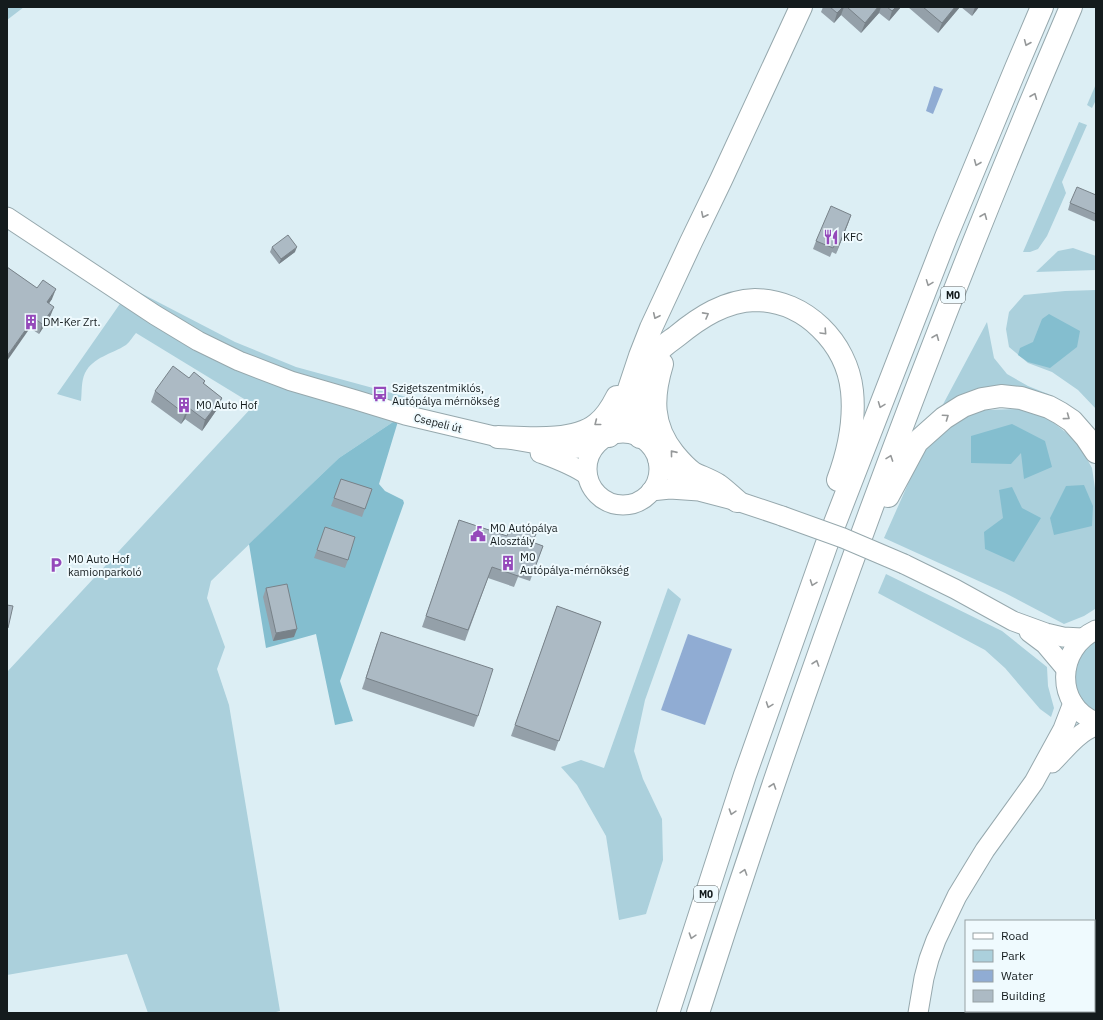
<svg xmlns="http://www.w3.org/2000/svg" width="1103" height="1020" viewBox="0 0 1103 1020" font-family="'IBM Plex Sans',sans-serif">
<rect width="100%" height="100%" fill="#dceef4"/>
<g fill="#abd0dc">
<path d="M7,7H24L7,20Z"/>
<path d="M1096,84V100L1092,108L1087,105Z"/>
<path d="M1079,122L1087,125L1062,182L1066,193L1047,236L1038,249L1030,252H1023Z"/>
<path d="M1073,248L1096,256V270L1036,272L1058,251Z"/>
<path d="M131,288L235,342L296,367L406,397L399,418L339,458L211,581L207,598L225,647L217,669L229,705L280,1011L272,1013H148L127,954L7,975V672L254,405L136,333C133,336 130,342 126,345C112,354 93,357 85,373C81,381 82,393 81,401L57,394Z"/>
<path d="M1096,290V409L1078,390L1052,372L1028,363L1009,347L1006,329L1009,312L1024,295L1065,291Z"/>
<path d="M987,322L994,358L1007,374L1028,386L1048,394L1065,409L1046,399L940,410Z"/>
<path d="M1019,409L1046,417L1077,441L1092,468L1096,495L1095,609L1084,616L1064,624L1005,593L884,538L928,439L958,416L984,410Z"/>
<path d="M886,574L1002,631L1047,667L1048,686L1054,708L1051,717L1040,709L1005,668L985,650L878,593Z"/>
<path d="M668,588L681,599L645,700L634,751L643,779L662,819L663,860L646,914L619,920L606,836L577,785L561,767L581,760L604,768Z"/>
<path d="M1096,636V713L1085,705L1077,693L1073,679L1074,664Z"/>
</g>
<g fill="#84becf">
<path d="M1049,314L1080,331L1077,347L1050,368L1028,362L1018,355L1020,348L1033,342L1042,319Z"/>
<path d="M399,418L379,484L385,491L403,500L404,503L340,681L353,721L335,725L316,634L266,648L249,544L339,458Z"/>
<path d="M1012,424L1045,441L1052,467L1024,479L1021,453L1011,464L971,463V436Z"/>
<path d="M1084,485L1093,506L1092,526L1054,535L1050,518L1066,486Z"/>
<path d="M1012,487L1022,508L1041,518L1014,562L985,549L984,532L1003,518L999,490Z"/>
</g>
<g fill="#90acd3">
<path d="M934,86L943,89L933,114L926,111Z"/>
<path d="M688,634L732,649L705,725L661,710Z"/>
</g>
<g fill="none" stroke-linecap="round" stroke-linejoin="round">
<defs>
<g id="secondary">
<path d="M7,217L155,315L198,341L239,361L291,381L356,400L405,415L498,437L566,449L594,447"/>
<circle cx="623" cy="469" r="36"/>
<path d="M540,453C556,459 573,465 587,475"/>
<path d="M658,461C671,473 686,479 702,486"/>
<path d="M651,491L670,489L699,491L737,501L782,516"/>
<path d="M904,564L955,589L1013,621L1046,633L1063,637L1082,638"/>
<path d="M1096,630C1057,648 1054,705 1096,722"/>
<path d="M1029,632L1045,644L1066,669"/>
<path d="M1052,763C1065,750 1078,732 1096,726"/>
<path d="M918,1013L924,978L929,959L936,940L957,896L985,850L1034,782L1063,729L1073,703"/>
</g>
<g id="highway">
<path d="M662,364C652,397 651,425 674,454C679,460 686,468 693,473C701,477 710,480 718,485C725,490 731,496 737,501"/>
<path d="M609,436L620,416L640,356L651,328L691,242L721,180L801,7"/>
<path d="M498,437C526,438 574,443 597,424C606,417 612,407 617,397"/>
<path d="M640,437C638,425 634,414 637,401C640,387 651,360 661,349C665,344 672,340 677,336C700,317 725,301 755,300C805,300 847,343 852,391C855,420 848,453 838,480"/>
<path d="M888,496L917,442L944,418L963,406L982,399L1001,396L1021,398L1049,407L1060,413L1072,421L1086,437L1096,452"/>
<path d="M668,1013L745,775L826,546L946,237L1016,68L1042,7"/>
<path d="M698,1013C807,672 930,336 1071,7"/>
</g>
</defs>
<use href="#secondary" stroke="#96a8ad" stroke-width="21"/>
<use href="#highway" stroke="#96a8ad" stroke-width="24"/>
<use href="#secondary" stroke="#fff" stroke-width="19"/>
<use href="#highway" stroke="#fff" stroke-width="22"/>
<defs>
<path id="secondary-bridge" d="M782,516L843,538L904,564"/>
</defs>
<use href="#secondary-bridge" stroke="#96a8ad" stroke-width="21" stroke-linecap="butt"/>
<use href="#secondary-bridge" stroke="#fff" stroke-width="19"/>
</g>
<g fill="#94a0a9">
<path d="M823,7H901L889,21L879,13L861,33L841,15L834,23L821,12Z"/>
<path d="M908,7H960L938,33Z"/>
<path d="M961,7H979L972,16Z"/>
<path d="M1096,195V222L1068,210L1070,203Z"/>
<path d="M851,215L836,254L832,252L830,257L813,249L816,241Z"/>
<path d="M272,247L295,252L279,264L270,252Z"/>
<path d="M7,267L52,299L49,303L50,317L39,334L30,328Z"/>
<path d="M205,381L204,384L222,398L218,408L202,431L185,419L181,424L151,402L155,391Z"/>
<path d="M341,479L372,489L362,517L331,506Z"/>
<path d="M459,520L507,536L536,534L533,543L543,546L530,581L518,577L514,587L488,578L465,641L422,627Z"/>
<path d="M322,536L348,560L345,568L314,558Z"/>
<path d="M266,588L294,637L273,641L263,597Z"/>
<path d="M557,606L601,622L555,751L511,736Z"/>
<path d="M377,643L478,716L474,727L362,689Z"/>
</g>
<g fill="#788289">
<path d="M843,7H844L841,15L834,23L837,13Z"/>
<path d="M878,7H881L879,13L861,33L865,23Z"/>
<path d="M896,7H901L889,21L892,11Z"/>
<path d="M955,7H960L938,33L942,23Z"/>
<path d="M975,7H979L972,16Z"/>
<path d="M851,215L848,224L836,254L839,245Z"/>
<path d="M297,247L295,252L279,264L281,259Z"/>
<path d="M56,289L52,299L43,312L47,302Z"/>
<path d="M54,307L50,317L39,334L42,324Z"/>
<path d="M34,318L30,328L7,361V356Z"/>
<path d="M222,398L218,408L202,431L205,420Z"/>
<path d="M189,408L185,419L181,424L185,414Z"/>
<path d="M297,629L294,637L273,641L276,633Z"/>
</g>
<g fill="#acbac4" stroke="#788289">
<path d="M830,7H843L837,13Z"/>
<path d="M847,7H878L865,23Z"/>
<path d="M887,7H896L892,11Z"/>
<path d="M923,7H955L942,23Z"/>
<path d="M1077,187L1096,195V214L1070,203Z"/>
<path d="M831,206L851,215L839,245L835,244L833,248L816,241Z"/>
<path d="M288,235L297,247L281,259L272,247Z"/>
<path d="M7,267L37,288L43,280L56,289L47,302L54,307L42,324L34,318L7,356Z"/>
<path d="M173,366L189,378L194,372L205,381L203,383L222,398L205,420L189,408L185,414L155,391Z"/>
<path d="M341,479L372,489L365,509L334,498Z"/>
<path d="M459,520L507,536L511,526L536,534L532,542L543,546L534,570L522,566L518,576L492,567L468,630L426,616Z"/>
<path d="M325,527L355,537L348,560L317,550Z"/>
<path d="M287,584L297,629L276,633L266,588Z"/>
<path d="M7,605L13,606L8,628L7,627Z"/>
<path d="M557,606L601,622L559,741L515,725Z"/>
<path d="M381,632L493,669L478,716L366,678Z"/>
</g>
<defs><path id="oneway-chevron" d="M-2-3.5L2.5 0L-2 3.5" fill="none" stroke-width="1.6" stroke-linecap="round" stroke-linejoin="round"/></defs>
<g stroke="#959899">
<use href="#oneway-chevron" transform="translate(1027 43) rotate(113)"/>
<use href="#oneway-chevron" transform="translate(1034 96) rotate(-68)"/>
<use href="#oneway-chevron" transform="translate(977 163) rotate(112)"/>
<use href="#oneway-chevron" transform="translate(704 215) rotate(116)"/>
<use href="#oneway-chevron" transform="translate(984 216) rotate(-68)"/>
<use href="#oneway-chevron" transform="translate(929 283) rotate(111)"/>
<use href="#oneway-chevron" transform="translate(706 315) rotate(-29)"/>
<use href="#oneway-chevron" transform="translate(656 316) rotate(115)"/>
<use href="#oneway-chevron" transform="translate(824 332) rotate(47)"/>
<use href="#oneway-chevron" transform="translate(936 337) rotate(-68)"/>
<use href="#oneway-chevron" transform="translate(881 405) rotate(111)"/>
<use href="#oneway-chevron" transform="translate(946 417) rotate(-35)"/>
<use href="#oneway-chevron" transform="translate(1067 417) rotate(36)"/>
<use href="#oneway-chevron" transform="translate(597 423) rotate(142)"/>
<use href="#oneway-chevron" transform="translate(673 453) rotate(-129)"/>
<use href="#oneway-chevron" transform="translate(890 458) rotate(-70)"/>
<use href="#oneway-chevron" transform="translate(813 583) rotate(110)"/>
<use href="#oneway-chevron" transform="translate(816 663) rotate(-71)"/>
<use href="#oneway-chevron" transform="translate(769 705) rotate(110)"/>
<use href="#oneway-chevron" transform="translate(773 786) rotate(-71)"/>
<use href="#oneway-chevron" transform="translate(732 812) rotate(108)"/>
<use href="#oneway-chevron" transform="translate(744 872) rotate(-72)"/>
<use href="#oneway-chevron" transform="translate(692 936) rotate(108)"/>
</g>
<defs>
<symbol id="restaurant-bare" viewBox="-9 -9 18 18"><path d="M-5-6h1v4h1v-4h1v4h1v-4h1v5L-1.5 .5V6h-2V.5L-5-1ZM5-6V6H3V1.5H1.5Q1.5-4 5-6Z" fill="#9549ba" stroke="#effafe" stroke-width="2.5" paint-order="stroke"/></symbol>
<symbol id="building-bare" viewBox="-9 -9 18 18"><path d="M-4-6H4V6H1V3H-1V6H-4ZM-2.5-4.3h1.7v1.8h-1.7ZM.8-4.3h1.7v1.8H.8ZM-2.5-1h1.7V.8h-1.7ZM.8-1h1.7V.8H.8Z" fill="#9549ba" stroke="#effafe" stroke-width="2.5" paint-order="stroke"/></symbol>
<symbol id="bus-bare" viewBox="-9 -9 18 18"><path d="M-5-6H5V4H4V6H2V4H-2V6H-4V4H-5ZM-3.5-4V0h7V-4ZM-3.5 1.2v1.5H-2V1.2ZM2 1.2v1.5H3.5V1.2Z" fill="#9549ba" stroke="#effafe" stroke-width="2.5" paint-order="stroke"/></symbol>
<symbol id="civic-bare" viewBox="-9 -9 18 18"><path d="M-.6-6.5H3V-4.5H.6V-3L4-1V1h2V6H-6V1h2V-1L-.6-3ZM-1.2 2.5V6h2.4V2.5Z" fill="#9549ba" stroke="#effafe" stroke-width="2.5" paint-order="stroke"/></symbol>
<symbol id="parking-bare" viewBox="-9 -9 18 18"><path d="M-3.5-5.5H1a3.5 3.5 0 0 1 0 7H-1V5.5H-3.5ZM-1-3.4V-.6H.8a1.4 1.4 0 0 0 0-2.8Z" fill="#9549ba" stroke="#effafe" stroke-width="2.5" paint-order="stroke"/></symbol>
</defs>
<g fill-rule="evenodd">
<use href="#restaurant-bare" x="820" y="226" width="22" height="22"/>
<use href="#building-bare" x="20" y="311" width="22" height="22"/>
<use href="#bus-bare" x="369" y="383" width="22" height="22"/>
<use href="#building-bare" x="173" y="394" width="22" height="22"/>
<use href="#civic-bare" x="467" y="523" width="22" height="22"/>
<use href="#building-bare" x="497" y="552" width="22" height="22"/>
<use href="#parking-bare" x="45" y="554" width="22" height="22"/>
</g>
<g text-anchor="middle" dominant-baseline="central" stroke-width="4" stroke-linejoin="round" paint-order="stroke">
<g fill="#effafe" stroke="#565e60" stroke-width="1">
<rect x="941" y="287" width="24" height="16" rx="3"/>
<rect x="694" y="886" width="24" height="16" rx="3"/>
</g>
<g font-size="10" font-weight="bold" fill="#141b1d">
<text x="953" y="295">M0</text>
<text x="706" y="894">M0</text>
</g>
<g font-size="11" fill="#141b1d" stroke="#effafe" text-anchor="start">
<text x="843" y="237">KFC</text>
<text x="43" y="322">DM-Ker Zrt.</text>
<text x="392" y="388">Szigetszentmiklós,<tspan x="392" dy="13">Autópálya mérnökség</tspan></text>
<text x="196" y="405">M0 Auto Hof</text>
<text x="490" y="528">M0 Autópálya<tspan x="490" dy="13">Alosztály</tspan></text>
<text x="520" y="557">M0<tspan x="520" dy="13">Autópálya-mérnökség</tspan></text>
<text x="68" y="559">M0 Auto Hof<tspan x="68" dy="13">kamionparkoló</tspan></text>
</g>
<g font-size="11" fill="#141b1d" stroke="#effafe">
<text transform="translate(438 423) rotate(14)">Csepeli út</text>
</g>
</g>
<rect width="1103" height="1020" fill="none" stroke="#141b1d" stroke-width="16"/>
<rect x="965" y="920" width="130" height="92" fill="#effafe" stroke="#97a1a4"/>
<rect x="973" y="933" width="20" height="6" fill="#ffffff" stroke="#97a1a4"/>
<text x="1001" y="940" font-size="12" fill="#141b1d">Road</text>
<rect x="973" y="950" width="20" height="12" fill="#abd0dc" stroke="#97a1a4"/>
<text x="1001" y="960" font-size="12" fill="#141b1d">Park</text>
<rect x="973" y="970" width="20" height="12" fill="#90acd3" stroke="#97a1a4"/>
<text x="1001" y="980" font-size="12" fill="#141b1d">Water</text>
<rect x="973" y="990" width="20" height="12" fill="#acbac4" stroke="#97a1a4"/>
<text x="1001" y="1000" font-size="12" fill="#141b1d">Building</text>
</svg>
